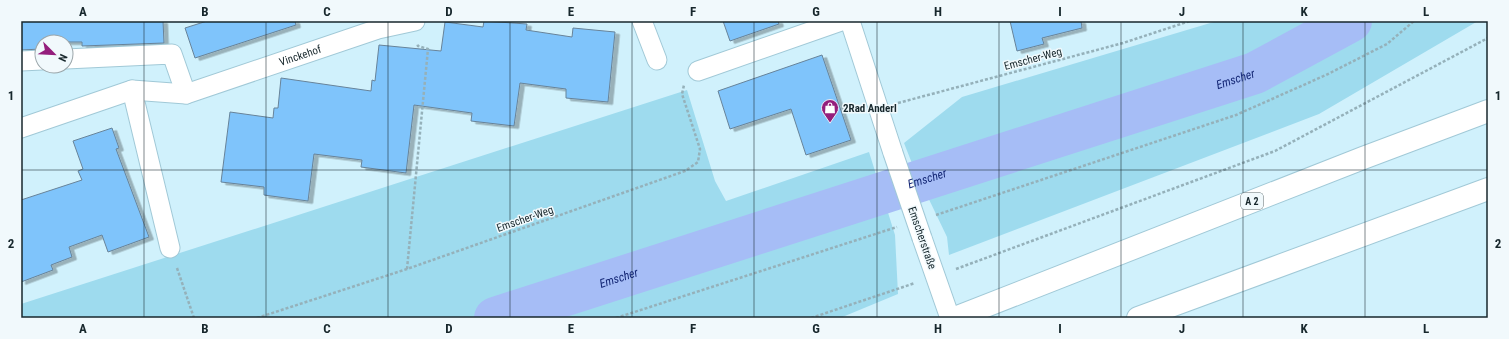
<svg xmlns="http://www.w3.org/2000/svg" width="1509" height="339" viewBox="0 0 1509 339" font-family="'Roboto Condensed',sans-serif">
<defs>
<filter id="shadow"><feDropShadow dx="4.5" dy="2.5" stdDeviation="0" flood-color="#0004"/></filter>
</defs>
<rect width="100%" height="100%" fill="#d0f1fc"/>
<g fill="#9edbee">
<path d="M1217,21H1478L1319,114L949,255L947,237L913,166L904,143L962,97Z"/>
<path d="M687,90L715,181L726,201L869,152L895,235L898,294L840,318H21V304Z"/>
</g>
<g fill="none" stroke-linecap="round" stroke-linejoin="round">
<path stroke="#a6bdf6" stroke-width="42" id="s1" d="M495,318L1255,73L1351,21"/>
</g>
<g fill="#7fc4fb" stroke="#678399" filter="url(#shadow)">
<path d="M21,21H163L164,43L82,46V42H42V49L21,50Z"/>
<path d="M207,21H295L296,25L195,58L185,28Z"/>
<path d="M484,21L527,24L526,30L572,37L573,28L615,32L608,102L566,98V89L520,83L514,126L471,121L472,113L414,105L406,173L361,167L362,160L314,154L308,201L264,195V187L221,182L230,112L273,118L274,108H278L281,78L371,91L372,80L375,81L379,45L441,51L445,22L483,27Z"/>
<path d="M723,21H778L779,24L730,41Z"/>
<path d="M1010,21H1081L1082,28L1042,38L1044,44L1017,51Z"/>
<path d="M822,55L851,140L806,155L791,109L730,129L718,91Z"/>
<path d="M112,128L119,148L116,149L149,237L108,252L102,235L69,247L72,257L51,265L53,270L21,282V200L82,180L78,171L83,169L73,141Z"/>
</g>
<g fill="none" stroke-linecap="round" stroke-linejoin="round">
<defs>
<g id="street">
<path d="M642,21L657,60"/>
<path d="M850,21L893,153"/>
<path d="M66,59L172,54L186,94"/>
<path d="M21,61L42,60"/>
<path d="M698,71L841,21"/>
<path d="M132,90L170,248"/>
<path id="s2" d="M21,128L132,90L186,94L378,29L415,21"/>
<path d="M922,238L950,318"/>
</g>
<g id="highway">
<path d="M955,318L1363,158L1488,111"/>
<path d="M1138,318L1488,189"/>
</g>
</defs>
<use href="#street" stroke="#a1c9d7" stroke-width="21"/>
<use href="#highway" stroke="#a1c9d7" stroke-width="24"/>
<g stroke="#95b1ba" stroke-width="2.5" stroke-dasharray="3 2" stroke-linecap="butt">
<path d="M898,103L1123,43L1190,21"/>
<path d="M936,215L1236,115L1326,75L1387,44L1414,21"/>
<path d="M177,268L194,318"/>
<path d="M407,269L428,49L418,46L417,43"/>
<path d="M956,269L1275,151L1488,38"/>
<path d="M257,318L407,269L685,171L698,162L700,149L682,94L684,85"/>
<path d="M616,318L897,227"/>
<path d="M811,318L915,283"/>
</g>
<use href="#street" stroke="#fff" stroke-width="19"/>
<use href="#highway" stroke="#fff" stroke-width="22"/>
<defs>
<path id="street-bridge" d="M893,153L922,238"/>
</defs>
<use href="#street-bridge" stroke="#a1c9d7" stroke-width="21" stroke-linecap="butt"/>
<use href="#street-bridge" stroke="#fff" stroke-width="19"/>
</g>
<path fill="none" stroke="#17272c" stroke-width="1" stroke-opacity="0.55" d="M144,21V318M266,21V318M388,21V318M510,21V318M632,21V318M754,21V318M877,21V318M999,21V318M1121,21V318M1243,21V318M1365,21V318M21,170H1488"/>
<defs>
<symbol id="shop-pin" viewBox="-11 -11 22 30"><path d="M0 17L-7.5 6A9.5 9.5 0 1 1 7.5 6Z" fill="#941e7c" stroke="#f1f9fc"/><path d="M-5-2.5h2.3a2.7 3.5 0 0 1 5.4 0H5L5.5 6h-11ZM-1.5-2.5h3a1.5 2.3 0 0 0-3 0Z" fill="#fff"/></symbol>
</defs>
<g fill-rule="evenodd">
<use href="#shop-pin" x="820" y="98" width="20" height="27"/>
</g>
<g text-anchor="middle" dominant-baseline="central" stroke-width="3" stroke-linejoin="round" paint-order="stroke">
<rect fill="#f1f9fc" stroke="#58666a" stroke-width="1" x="1241" y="193" width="22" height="16" rx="3"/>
<g font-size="10" font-weight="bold" fill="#17272c">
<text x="1252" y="201">A 2</text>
</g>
<g font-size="11" fill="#17272c" stroke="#f1f9fc">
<text stroke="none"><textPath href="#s2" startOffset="292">Vinckehof</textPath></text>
<text transform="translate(1033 59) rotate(-15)">Emscher-Weg</text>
<text transform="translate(525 219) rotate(-19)">Emscher-Weg</text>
<text transform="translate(922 238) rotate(71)">Emscherstraße</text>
</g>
<g font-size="11" font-weight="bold" fill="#17272c" stroke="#f1f9fc" text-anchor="start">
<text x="843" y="108">2Rad Anderl</text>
</g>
<g font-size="12" font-style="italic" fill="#152876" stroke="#f1f9fc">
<text stroke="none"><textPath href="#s1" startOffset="778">Emscher</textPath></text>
<text stroke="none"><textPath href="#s1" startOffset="454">Emscher</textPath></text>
<text stroke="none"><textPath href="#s1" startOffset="130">Emscher</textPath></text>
</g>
</g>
<rect width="1509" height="339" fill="none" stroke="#f1f9fc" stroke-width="44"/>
<g transform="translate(54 54) rotate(114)"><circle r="19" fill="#f1f9fc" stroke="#9aa5a9"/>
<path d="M0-3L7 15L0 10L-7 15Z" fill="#941e7c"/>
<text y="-6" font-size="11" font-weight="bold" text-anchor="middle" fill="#17272c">N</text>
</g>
<rect x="22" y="22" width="1465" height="295" fill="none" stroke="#17272c" stroke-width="1.5"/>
<g font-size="13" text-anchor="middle" font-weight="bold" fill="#17272c">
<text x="83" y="16">A</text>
<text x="205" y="16">B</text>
<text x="327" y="16">C</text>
<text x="449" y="16">D</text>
<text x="571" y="16">E</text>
<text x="693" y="16">F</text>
<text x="816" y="16">G</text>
<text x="938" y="16">H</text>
<text x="1060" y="16">I</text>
<text x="1182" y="16">J</text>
<text x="1304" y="16">K</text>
<text x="1426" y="16">L</text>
<text x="11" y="100">1</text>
<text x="1498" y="100">1</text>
<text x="11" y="248">2</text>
<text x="1498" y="248">2</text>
<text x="83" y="333">A</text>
<text x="205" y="333">B</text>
<text x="327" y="333">C</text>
<text x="449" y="333">D</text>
<text x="571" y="333">E</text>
<text x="693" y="333">F</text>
<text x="816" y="333">G</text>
<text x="938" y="333">H</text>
<text x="1060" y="333">I</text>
<text x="1182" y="333">J</text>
<text x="1304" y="333">K</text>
<text x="1426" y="333">L</text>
</g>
</svg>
